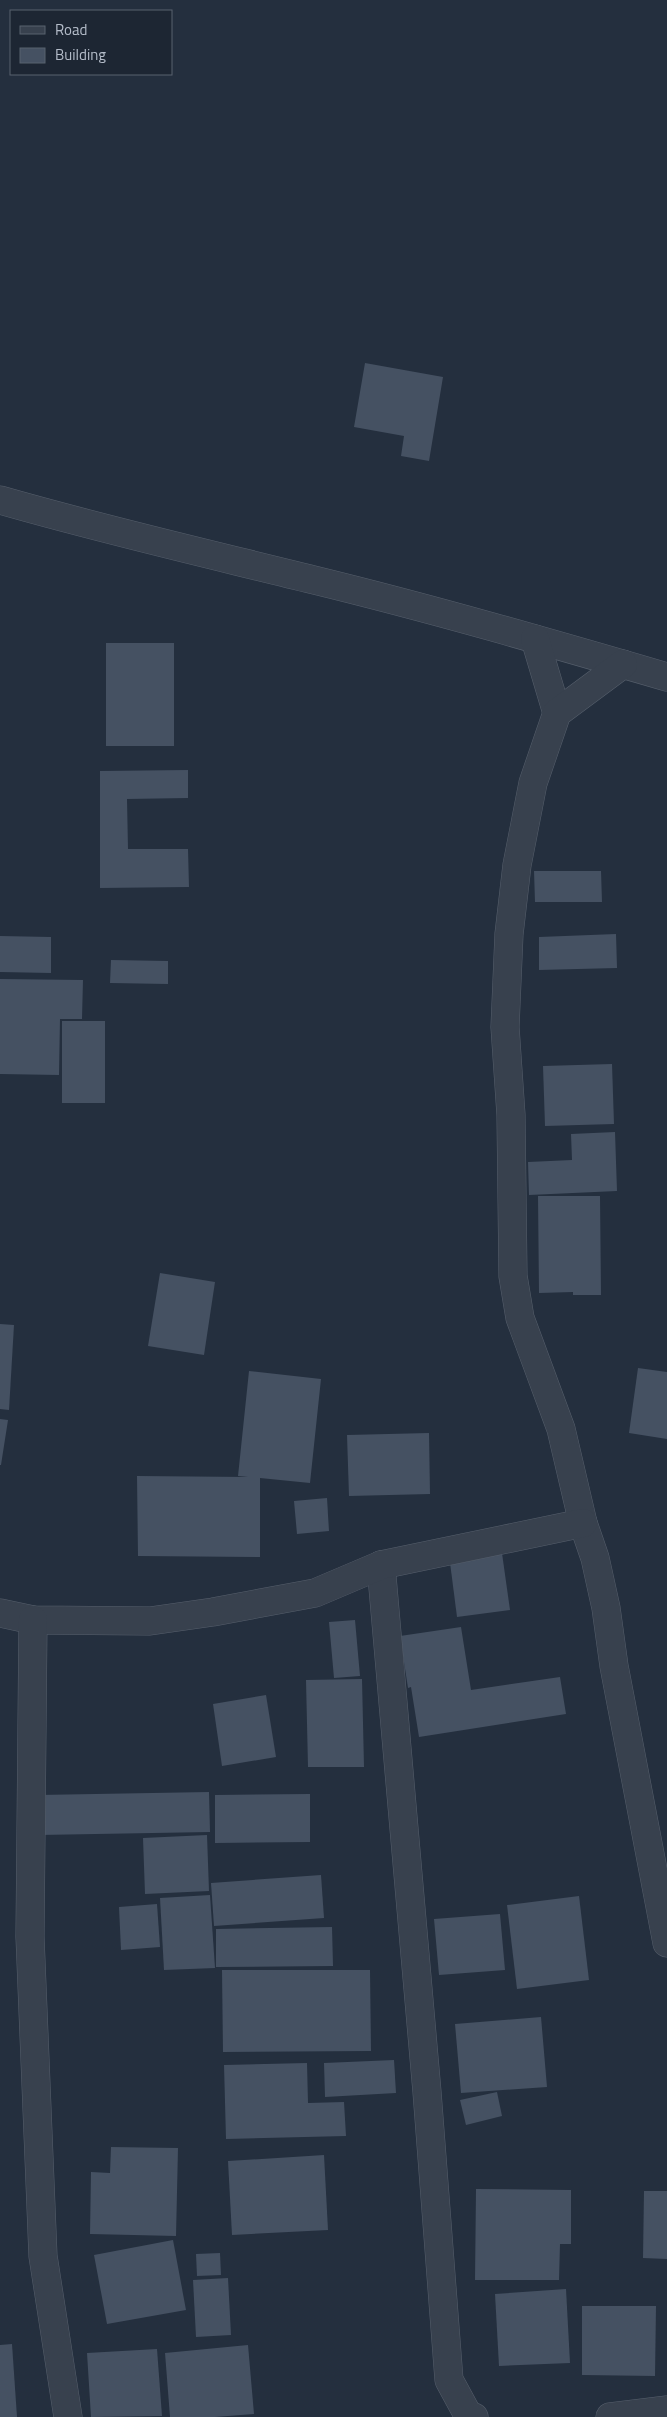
<svg xmlns="http://www.w3.org/2000/svg" width="667" height="2417" viewBox="0 0 667 2417" font-family="'Titillium Web',sans-serif">
<rect width="100%" height="100%" fill="#242f3e"/>
<g fill="#455162">
<path d="M365,363L443,377L429,461L401,456L404,436L354,427Z"/>
<rect x="106" y="643" width="68" height="103"/>
<path d="M188,770V798L127,799L128,849H188L189,887L100,888V771Z"/>
<path d="M534,871H601L602,902H535Z"/>
<path d="M616,934L617,968L539,970V937Z"/>
<path d="M0,936L51,937V973L0,972Z"/>
<path d="M111,960L168,961V984L110,983Z"/>
<path d="M0,979L83,980L82,1019H60L59,1075L0,1074Z"/>
<rect x="62" y="1021" width="43" height="82"/>
<path d="M612,1064L614,1124L545,1126L543,1066Z"/>
<path d="M615,1132L617,1191L529,1195L528,1162L572,1160L571,1134Z"/>
<path d="M538,1196H600L601,1295H573V1292L539,1293Z"/>
<path d="M160,1273L215,1282L204,1355L148,1346Z"/>
<path d="M0,1324L14,1325L9,1410L0,1409Z"/>
<path d="M638,1368L667,1372V1439L629,1433Z"/>
<path d="M249,1371L321,1379L310,1483L260,1478V1557L138,1556L137,1476L248,1477L238,1476Z"/>
<path d="M0,1419L8,1420L1,1465H0Z"/>
<path d="M429,1433L430,1494L349,1496L347,1435Z"/>
<path d="M327,1498L329,1531L297,1534L294,1501Z"/>
<path d="M500,1539L510,1610L457,1617L448,1547Z"/>
<path d="M355,1620L360,1676L334,1678L329,1622Z"/>
<path d="M461,1627L471,1690L560,1677L566,1714L419,1737L411,1687L408,1688L400,1636Z"/>
<path d="M362,1679L364,1767H308L306,1680Z"/>
<path d="M266,1695L276,1757L222,1766L213,1704Z"/>
<path d="M209,1792L210,1832L39,1835L38,1795Z"/>
<path d="M310,1794V1842L215,1843V1795Z"/>
<path d="M207,1835L209,1891L145,1894L143,1838Z"/>
<path d="M321,1875L324,1918L214,1926L211,1883Z"/>
<path d="M210,1895L215,1968L164,1970L160,1898Z"/>
<path d="M579,1896L589,1980L517,1989L507,1905Z"/>
<path d="M157,1904L160,1947L121,1950L119,1907Z"/>
<path d="M500,1914L505,1970L439,1975L434,1919Z"/>
<path d="M332,1927L333,1966L216,1967V1929Z"/>
<path d="M222,1970H370L371,2051L223,2052Z"/>
<path d="M541,2017L547,2087L461,2093L455,2024Z"/>
<path d="M394,2060L396,2093L325,2097L324,2063Z"/>
<path d="M307,2063L308,2103L344,2102L346,2136L226,2139L224,2065Z"/>
<path d="M497,2092L502,2116L466,2125L460,2100Z"/>
<path d="M111,2147L178,2148L176,2236L90,2234L91,2172L110,2173Z"/>
<path d="M324,2155L328,2230L232,2235L228,2161Z"/>
<path d="M476,2189L571,2190V2244H560L559,2280H475Z"/>
<path d="M644,2191H667V2259L643,2258Z"/>
<path d="M173,2240L186,2310L107,2324L94,2255Z"/>
<path d="M220,2253L221,2275L197,2276L196,2254Z"/>
<path d="M228,2278L231,2335L196,2337L193,2280Z"/>
<path d="M566,2289L570,2363L499,2366L495,2294Z"/>
<path d="M582,2306H656L655,2376L582,2375Z"/>
<path d="M12,2344L17,2417H0V2345Z"/>
<path d="M248,2345L254,2414L215,2417H170L165,2353Z"/>
<path d="M157,2349L162,2416L91,2417L87,2353Z"/>
</g>
<g fill="none" stroke-linecap="round" stroke-linejoin="round">
<defs>
<g id="street">
<path d="M0,500C104,530 209,554 314,580C433,609 550,643 667,677"/>
<path d="M535,639L557,713"/>
<path d="M623,664L557,713L533,783L517,865L509,934L505,1027L511,1115L513,1276L520,1318L561,1429L583,1523L595,1558L606,1608L614,1666L667,1943"/>
<path d="M381,1565L427,2092L449,2380L468,2415L474,2417"/>
<path d="M0,1613L33,1620L150,1621L213,1612L315,1593L381,1565L583,1523"/>
<path d="M33,1620L30,1937L43,2256L68,2417"/>
<path d="M610,2417L667,2410"/>
</g>
</defs>
<use href="#street" stroke="#565f6c" stroke-width="29"/>
<use href="#street" stroke="#38414e" stroke-width="28"/>
</g>
<rect x="10" y="10" width="162" height="65" fill="#1d2633" stroke="#59626f"/>
<rect x="20" y="26" width="25" height="8" fill="#38414e" stroke="#59626f"/>
<text x="55" y="35" font-size="15" fill="#b4bcc9">Road</text>
<rect x="20" y="48" width="25" height="15" fill="#455162" stroke="#59626f"/>
<text x="55" y="60" font-size="15" fill="#b4bcc9">Building</text>
</svg>
